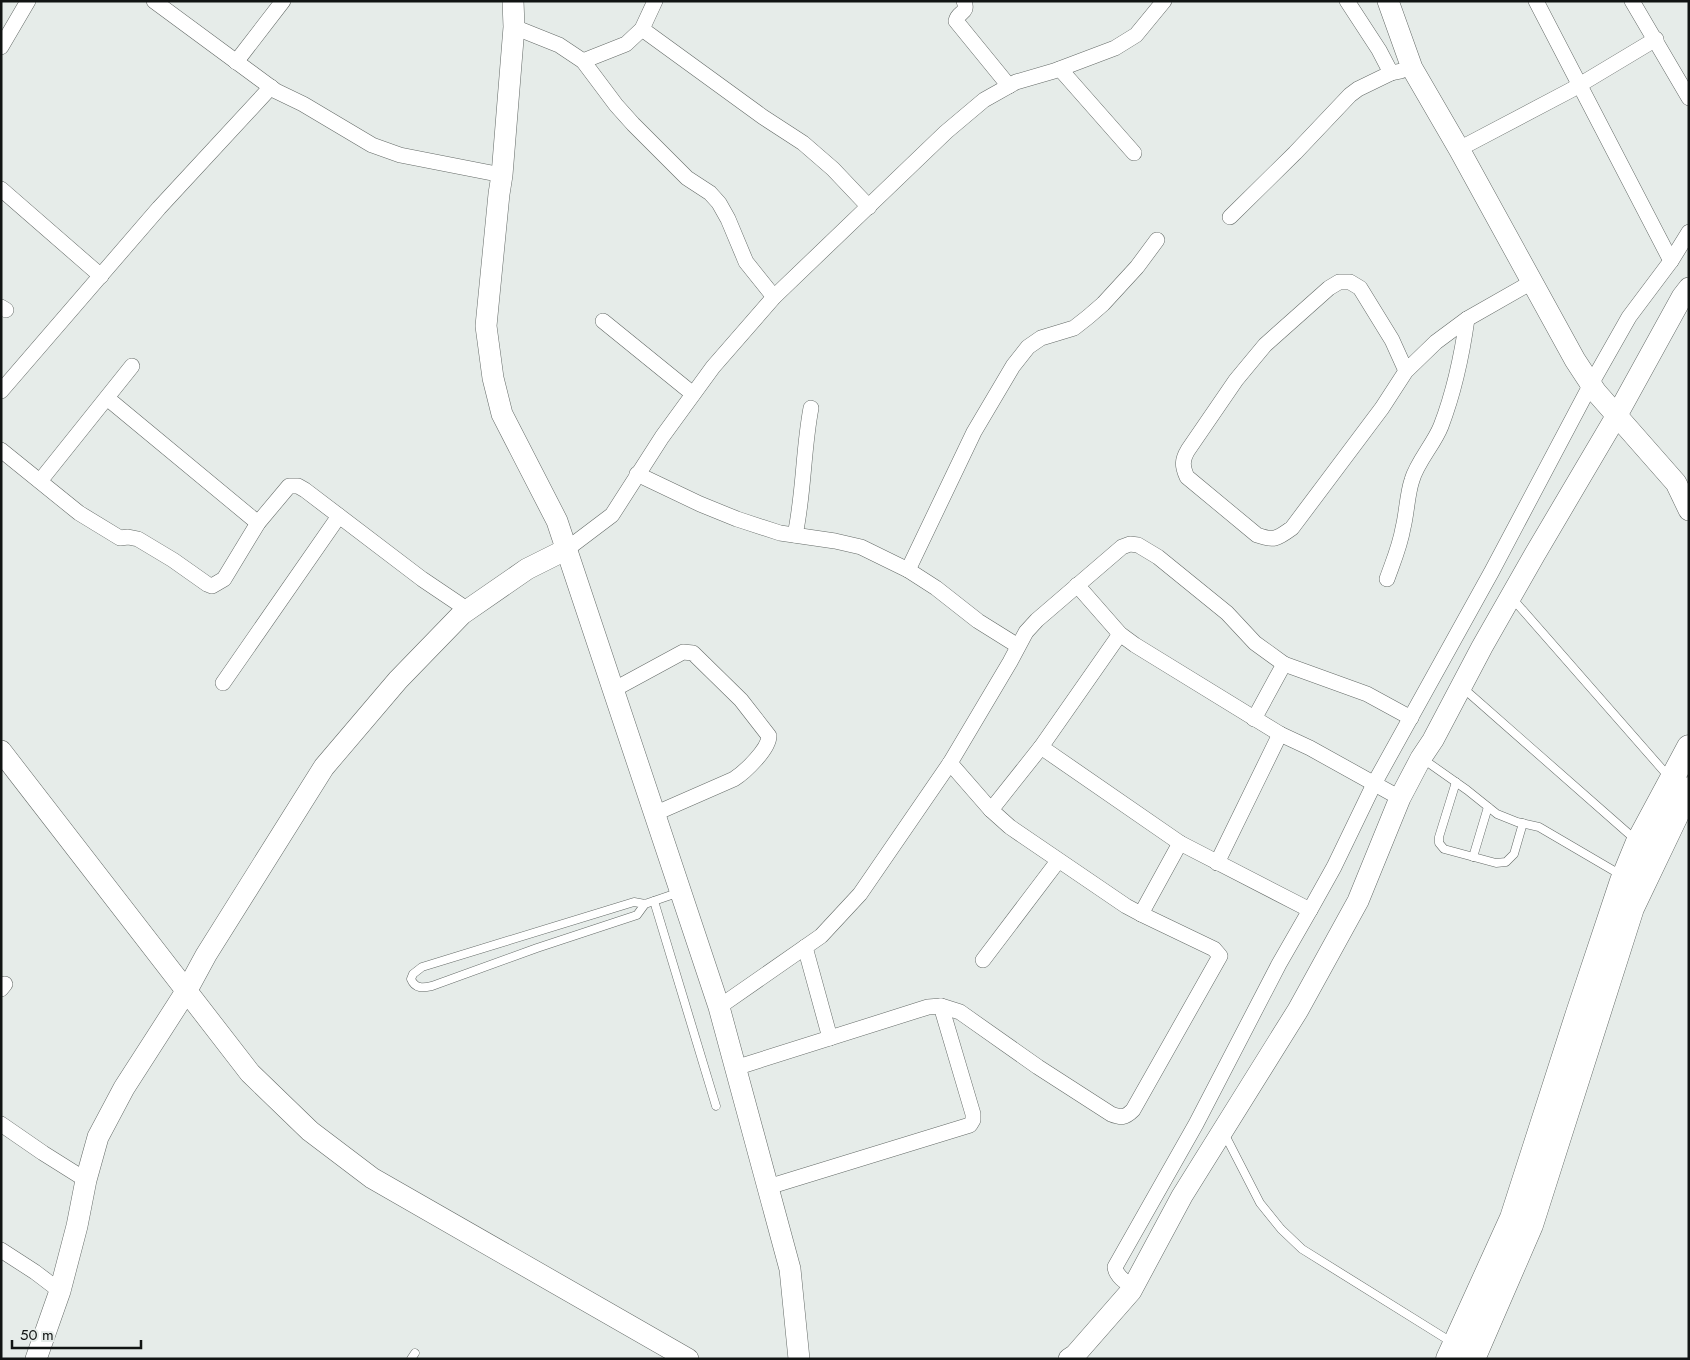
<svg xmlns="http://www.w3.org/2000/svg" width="1690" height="1360" viewBox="0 0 1690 1360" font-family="Jost,sans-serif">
<rect width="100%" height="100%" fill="#e6ece9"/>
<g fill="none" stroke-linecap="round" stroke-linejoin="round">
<defs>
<g id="lane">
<path d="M1512,598L1669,777"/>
<path d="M1463,688L1637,841"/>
<path d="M1423,759L1467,790L1497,814L1517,822L1539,827L1621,875"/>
<path d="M1456,782L1439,837V843L1444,849L1496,863L1506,862L1514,854L1523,823"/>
<path d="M1473,857L1488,807"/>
<path d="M654,901L716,1106"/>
<path d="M645,904L637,915L537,948L432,986C423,988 415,989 411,979L413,974L422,967L634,902L645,904L680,892"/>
<path d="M1224,1133L1260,1203L1281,1229L1302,1249L1453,1343"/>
<path d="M411,1359L415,1353"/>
</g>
<g id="street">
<path d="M154,1L276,91L303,104L372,145L400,155L502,175"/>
<path d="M964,1C969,14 958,11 956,21L1009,86"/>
<path d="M1347,1L1379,50L1391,73L1401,71"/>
<path d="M1536,1L1671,261"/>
<path d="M1632,1L1689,98"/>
<path d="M514,27L559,45L583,61L616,105L633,124L687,178L710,193L719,203L728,219L746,262L774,297"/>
<path d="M642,29L763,117L803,143L833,169L869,207"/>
<path d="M1,47L28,1"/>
<path d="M583,61L626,44L642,29L655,1"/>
<path d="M236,62L283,1"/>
<path d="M1060,69L1134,153"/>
<path d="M1459,149L1571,90L1656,39"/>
<path d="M1,189L101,276"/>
<path d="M1230,217L1295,153L1350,95L1358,89L1391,73"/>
<path d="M1,307L6,310"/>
<path d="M603,321L693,394"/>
<path d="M1406,371L1392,340L1360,288L1350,282H1339L1329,288L1265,345L1236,380L1188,450C1182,460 1182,466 1187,477L1257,535C1274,541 1277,539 1292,528L1382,408L1406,371L1436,342L1467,319L1532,282"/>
<path d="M1,391L159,208L271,87"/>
<path d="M107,398L258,523"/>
<path d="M1,450L79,513L120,538L128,537L138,539L173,560L207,584L212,586L224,579L258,523L289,486H298L305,490L422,579L468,610"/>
<path d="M637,474L700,504L737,519L780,533L835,541L861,547L908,570L936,588L978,621L1018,646"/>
<path d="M40,481L132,366"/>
<path d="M795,535C804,493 803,450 811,408"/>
<path d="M567,549L612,515L662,437L713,367L774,297L946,132L984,100L1016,82L1054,71L1115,48L1136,35L1164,1"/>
<path d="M908,570L974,432L1013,366L1028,347L1041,338L1074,328L1088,317L1103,304L1137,267L1157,240"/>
<path d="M1387,579C1393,562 1400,546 1403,528C1407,512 1407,495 1412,480C1417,462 1434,444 1441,426C1454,392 1462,355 1467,319"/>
<path d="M1077,585L1120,634L1135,645L1280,734L1310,748L1400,798"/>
<path d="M1120,634L1041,747L1180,843L1310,910L1334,867L1375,782L1492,571L1591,384L1629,317L1671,261L1689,232"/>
<path d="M1284,664L1367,694L1411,718"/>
<path d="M223,683L339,516"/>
<path d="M613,690L683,652L693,653L741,700L769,736C769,749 745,772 734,779L654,814"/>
<path d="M950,763L991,810L1010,827L1126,906L1141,914L1180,843"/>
<path d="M991,810L1041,747"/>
<path d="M1217,863L1280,734"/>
<path d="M805,947L830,1038"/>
<path d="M983,960L1058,861"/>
<path d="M1,989L5,984"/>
<path d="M719,1007L821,936L860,894L950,763L1010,662L1026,632L1037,620L1122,547L1130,544L1138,545L1158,557L1227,613L1255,643L1284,664L1254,719"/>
<path d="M735,1068L928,1007L941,1006L960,1012L1038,1067L1111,1114C1121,1118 1125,1118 1133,1110L1220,956L1214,949L1141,914"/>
<path d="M1,1124L43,1153L86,1180"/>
<path d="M768,1187L970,1125L973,1120V1114L941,1006"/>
<path d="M1,1250L35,1272L60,1291"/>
<path d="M1133,1287C1125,1282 1116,1276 1115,1267L1196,1124L1279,964L1310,910"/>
</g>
<g id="secondary">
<path d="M513,1L514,27L502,175L499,194L486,326L493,378L502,414L557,521L719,1007L790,1269L799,1359"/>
<path d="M1388,1L1412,68L1459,149L1575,360L1596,392L1676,483L1689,510"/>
<path d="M1,751L250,1073L310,1131L372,1178L688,1359"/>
<path d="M36,1359L60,1291L77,1226L86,1180L98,1137L124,1088L187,990L206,955L324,767L398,680L462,614L527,569L567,549"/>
<path d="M1069,1359L1075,1355L1131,1291L1182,1196L1298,1010L1358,901L1400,798L1421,758L1433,740L1482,647L1535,554L1617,415L1682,297L1689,288"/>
</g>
<g id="primary">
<path d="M1448,1359L1512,1218L1578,1013L1622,881L1638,842L1689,747"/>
<path d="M1473,1359L1531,1225L1632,908L1689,789"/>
</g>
</defs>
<use href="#lane" stroke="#646a67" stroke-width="9"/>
<use href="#street" stroke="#646a67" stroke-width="16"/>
<use href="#secondary" stroke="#646a67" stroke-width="22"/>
<use href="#primary" stroke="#646a67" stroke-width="25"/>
<use href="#lane" stroke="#fff" stroke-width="8"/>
<use href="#street" stroke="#fff" stroke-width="15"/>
<use href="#secondary" stroke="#fff" stroke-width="21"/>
<use href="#primary" stroke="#fff" stroke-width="24"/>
</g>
<rect width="1690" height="1360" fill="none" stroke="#111413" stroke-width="5"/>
<path d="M12 1340v8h129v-8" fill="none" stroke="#111413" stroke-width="2.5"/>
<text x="20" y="1340" font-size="15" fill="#111413" stroke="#e6ece9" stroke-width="4" paint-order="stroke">50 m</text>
</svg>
